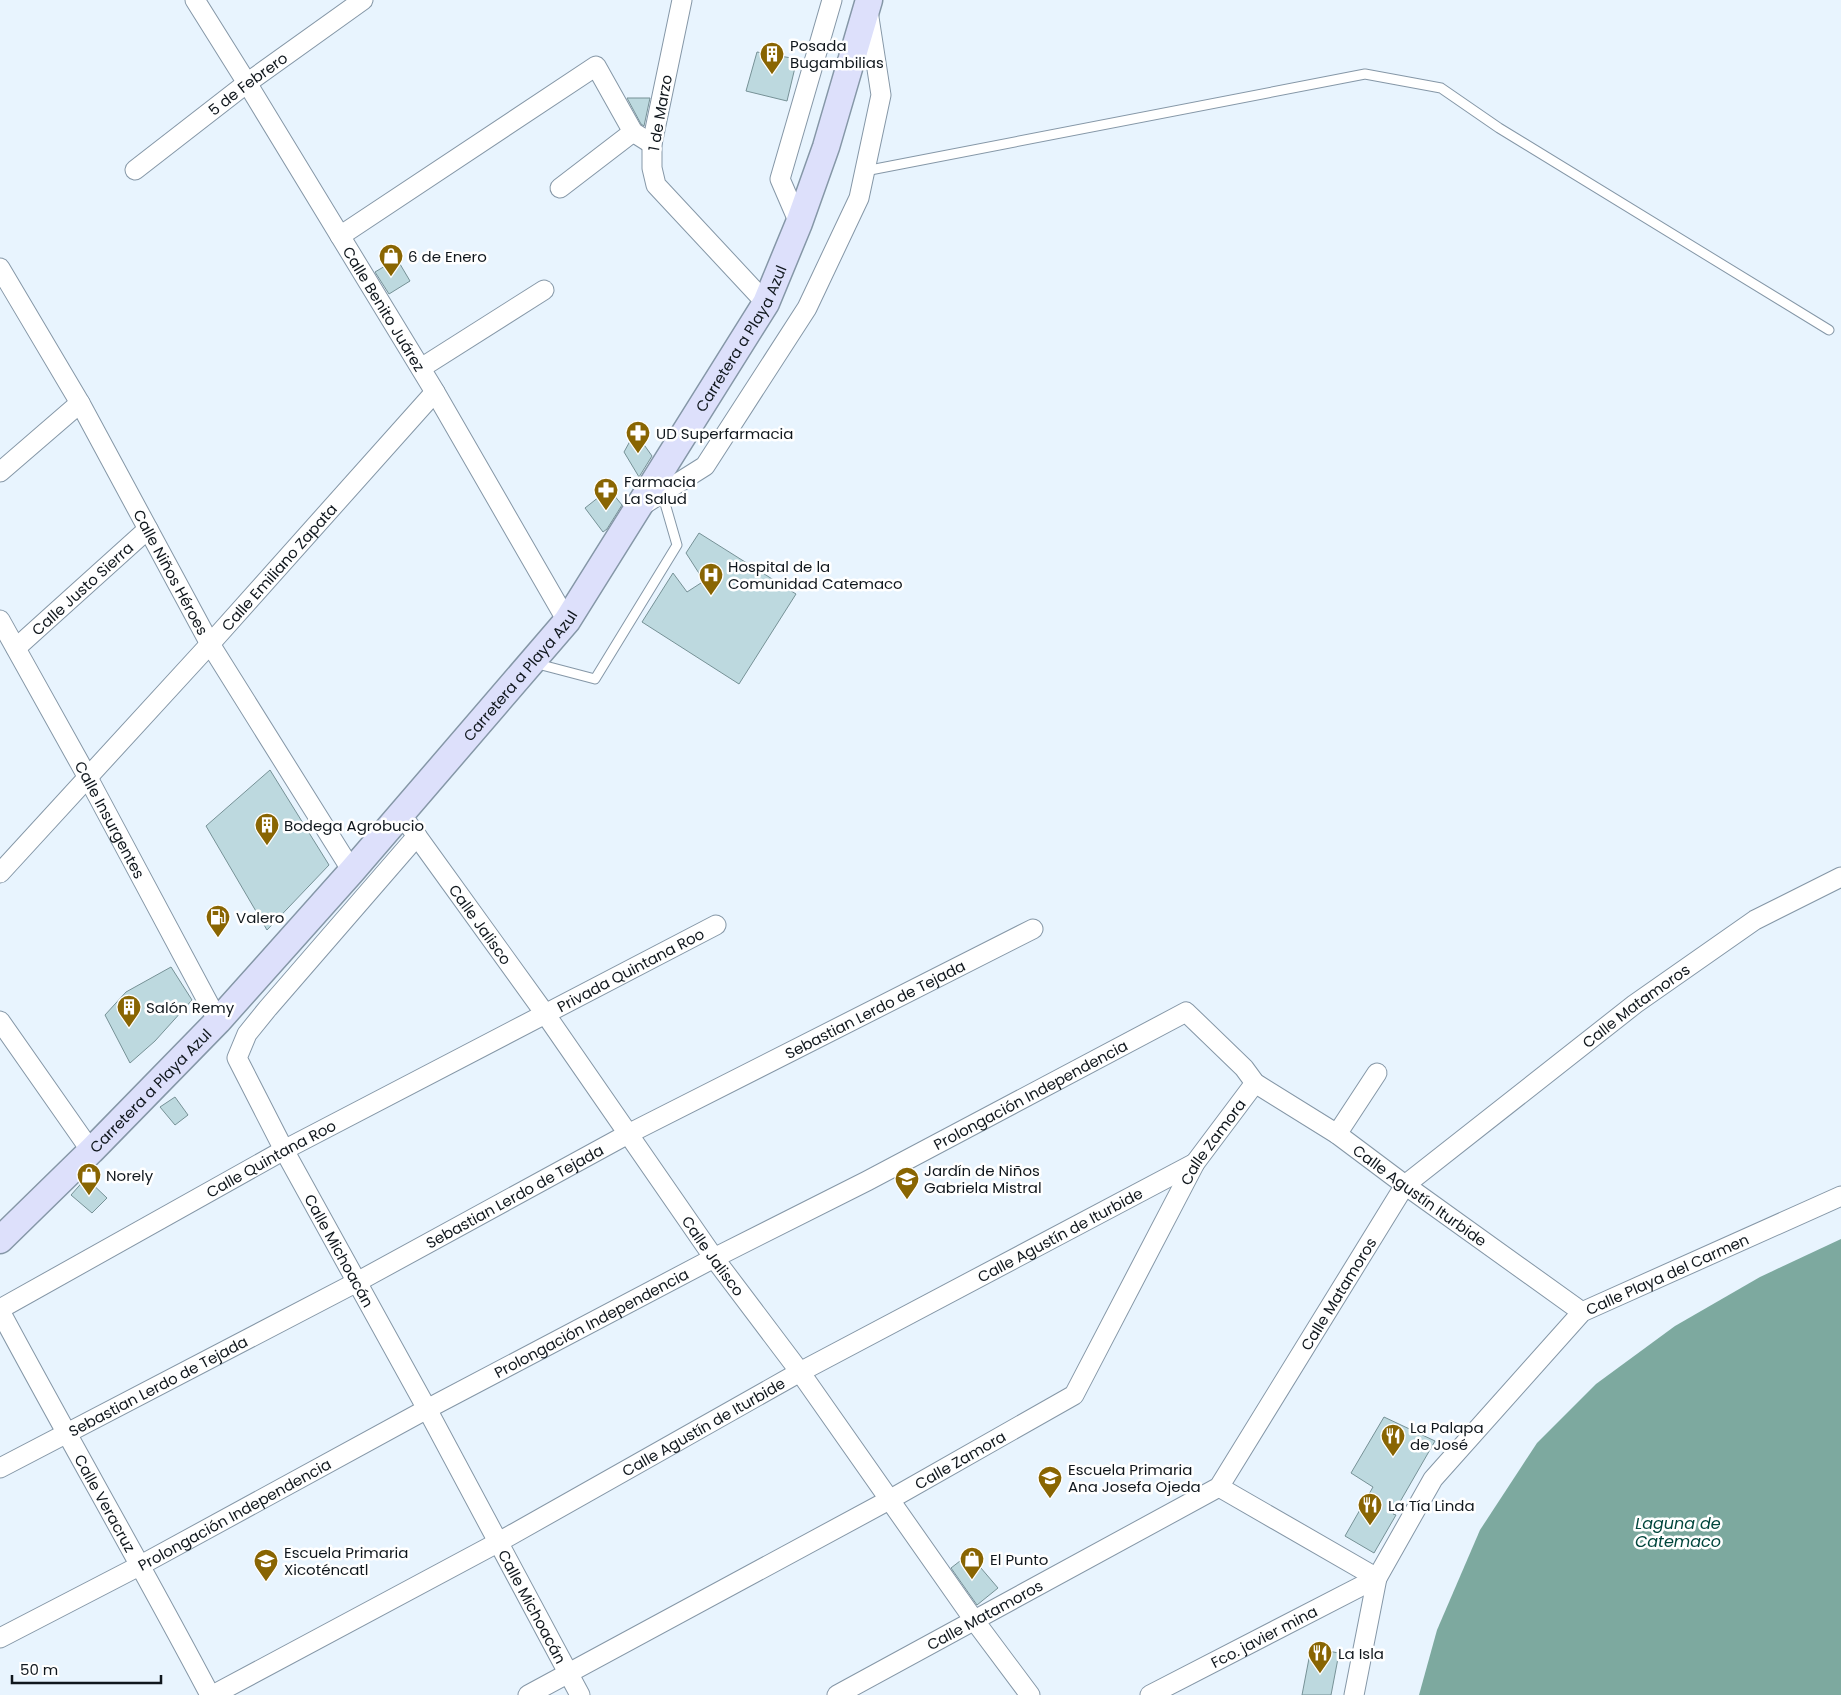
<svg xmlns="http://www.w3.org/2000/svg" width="1841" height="1695" viewBox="0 0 1841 1695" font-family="Poppins,sans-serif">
<rect width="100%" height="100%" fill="#e8f4fe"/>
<path fill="#7da99f" d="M1841,1239V1695H1419L1437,1630L1480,1530L1537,1443L1596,1384L1675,1326L1760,1277Z"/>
<g fill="#bdd9df" stroke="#769196">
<path d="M757,52L797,59L787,101L746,91Z"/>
<path d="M627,98H650L644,126L641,124Z"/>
<path d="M397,259L410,281L389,294L375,272Z"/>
<path d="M635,432L652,456L639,477L624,452Z"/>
<path d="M609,489L622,505L607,529L603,532L585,508Z"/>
<path d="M699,533L796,594L739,684L642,622L673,573L687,592L704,581L686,553Z"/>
<path d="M270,770L329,865L267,930L206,826Z"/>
<path d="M171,967L192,1000L155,1041L130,1063L105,1015L126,992Z"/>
<path d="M175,1097L188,1115L175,1125L160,1107Z"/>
<path d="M86,1178L107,1198L92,1213L71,1195Z"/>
<path d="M1384,1417L1435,1441L1393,1514L1396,1515L1374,1553L1345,1536L1373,1487L1351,1473Z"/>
<path d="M969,1554L998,1588L977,1605L951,1568Z"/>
<path d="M1311,1648L1339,1653L1331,1695H1302Z"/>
</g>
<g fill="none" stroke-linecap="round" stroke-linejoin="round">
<defs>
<g id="lane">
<path d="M865,171L1365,74L1441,88L1499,128L1829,330"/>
<path d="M534,663L595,679L677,545L662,493"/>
</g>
<g id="street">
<path id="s1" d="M195,0L247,83L435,392L567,621"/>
<path d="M682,0L652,144V168L656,185L766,303"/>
<path id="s2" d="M135,170L247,83L363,0"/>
<path d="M560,188L633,132"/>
<path d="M799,223L780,179L832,0"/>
<path d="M340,236L596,66L633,132L652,144"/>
<path id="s3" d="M0,268L80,403L210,644L352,871"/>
<path d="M421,368L544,290"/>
<path d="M0,472L80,403"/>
<path d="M643,505L705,466L807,308L859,198L881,95L868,11"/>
<path id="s4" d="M0,620L87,776L218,1021"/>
<path id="s5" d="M16,648L148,529"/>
<path id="s6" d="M401,814L546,1015L714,1258L800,1372L974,1620L1030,1695"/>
<path id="s7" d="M417,836L268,1008L247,1034L237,1058L284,1150L427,1409L580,1695"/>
<path id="s8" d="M0,873L210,644L435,392"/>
<path d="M0,1021L91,1151"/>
<path d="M1337,1134L1377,1073"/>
<path id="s9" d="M0,1309L284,1150L716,925"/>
<path id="s10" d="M0,1311C69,1440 142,1566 210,1695"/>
<path id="s11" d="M0,1468L357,1282L628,1134L1033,929"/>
<path d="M1219,1487L1377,1578"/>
<path id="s12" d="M0,1638L141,1565L427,1409L714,1258L867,1181L1186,1012L1244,1068L1255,1083L1337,1134L1405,1185L1582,1312"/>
<path id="s13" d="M213,1695L497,1543L800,1372L1195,1163"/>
<path id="s14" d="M528,1695L889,1500L1074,1395L1195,1163L1255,1083"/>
<path id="s15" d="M837,1695L1219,1487L1405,1185L1635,1004L1755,920L1841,877"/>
<path id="s16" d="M1150,1695L1377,1578"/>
<path id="s17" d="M1354,1695L1377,1578L1433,1479L1582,1312L1841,1196"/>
</g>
<g id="secondary">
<path id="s18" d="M0,1240L91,1151L218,1021L352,871L567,621L766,303L799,223L826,147L869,0"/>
</g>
</defs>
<use href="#lane" stroke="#8597a7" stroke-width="11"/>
<use href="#street" stroke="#8597a7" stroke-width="21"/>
<use href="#secondary" stroke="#8597a7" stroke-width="29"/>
<use href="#lane" stroke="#fff" stroke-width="9"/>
<use href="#street" stroke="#fff" stroke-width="19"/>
<use href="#secondary" stroke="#dde0fb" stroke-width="26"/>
</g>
<defs>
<symbol id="building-pin" viewBox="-11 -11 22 30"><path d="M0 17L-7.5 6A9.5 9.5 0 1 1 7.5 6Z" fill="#896502" stroke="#fff"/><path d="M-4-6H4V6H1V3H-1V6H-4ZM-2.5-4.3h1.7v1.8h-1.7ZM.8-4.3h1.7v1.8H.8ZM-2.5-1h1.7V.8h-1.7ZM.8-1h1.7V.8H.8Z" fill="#fff"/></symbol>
<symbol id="shop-pin" viewBox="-11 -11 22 30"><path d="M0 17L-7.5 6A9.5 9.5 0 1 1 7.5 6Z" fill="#896502" stroke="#fff"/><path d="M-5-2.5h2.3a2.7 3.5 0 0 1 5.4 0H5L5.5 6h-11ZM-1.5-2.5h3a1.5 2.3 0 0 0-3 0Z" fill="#fff"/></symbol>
<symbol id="pharmacy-pin" viewBox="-11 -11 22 30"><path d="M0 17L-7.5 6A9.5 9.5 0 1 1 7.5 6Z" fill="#896502" stroke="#fff"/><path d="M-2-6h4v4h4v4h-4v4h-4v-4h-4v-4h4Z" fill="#fff"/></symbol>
<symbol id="hospital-pin" viewBox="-11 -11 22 30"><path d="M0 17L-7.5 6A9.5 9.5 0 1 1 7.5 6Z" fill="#896502" stroke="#fff"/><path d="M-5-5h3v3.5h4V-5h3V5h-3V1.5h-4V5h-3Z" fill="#fff"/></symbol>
<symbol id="fuel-pin" viewBox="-11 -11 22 30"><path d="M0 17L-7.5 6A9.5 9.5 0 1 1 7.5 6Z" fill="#896502" stroke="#fff"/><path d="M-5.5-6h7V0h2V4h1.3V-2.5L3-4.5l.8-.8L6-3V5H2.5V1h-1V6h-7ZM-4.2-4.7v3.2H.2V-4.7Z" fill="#fff"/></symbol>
<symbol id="school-pin" viewBox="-11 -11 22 30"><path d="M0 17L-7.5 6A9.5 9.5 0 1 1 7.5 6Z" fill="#896502" stroke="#fff"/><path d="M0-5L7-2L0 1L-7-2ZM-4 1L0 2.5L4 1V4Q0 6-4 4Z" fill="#fff"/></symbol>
<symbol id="restaurant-pin" viewBox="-11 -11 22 30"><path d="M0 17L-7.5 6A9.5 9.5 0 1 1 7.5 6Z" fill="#896502" stroke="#fff"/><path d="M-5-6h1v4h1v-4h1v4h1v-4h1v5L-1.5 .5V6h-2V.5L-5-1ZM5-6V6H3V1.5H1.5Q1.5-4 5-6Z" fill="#fff"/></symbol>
</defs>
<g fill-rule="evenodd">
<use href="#building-pin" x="758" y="40" width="28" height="38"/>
<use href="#shop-pin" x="377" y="242" width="28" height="38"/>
<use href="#pharmacy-pin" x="624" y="419" width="28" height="38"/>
<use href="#pharmacy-pin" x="592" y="476" width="28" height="38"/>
<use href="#hospital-pin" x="697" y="561" width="28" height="38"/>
<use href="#building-pin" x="253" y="811" width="28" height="38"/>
<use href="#fuel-pin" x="204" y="903" width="28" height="38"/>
<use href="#building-pin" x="115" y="993" width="28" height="38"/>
<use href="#shop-pin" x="75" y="1161" width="28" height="38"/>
<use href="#school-pin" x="893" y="1165" width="28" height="38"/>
<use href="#restaurant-pin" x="1379" y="1422" width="28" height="38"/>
<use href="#school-pin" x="1036" y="1464" width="28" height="38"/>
<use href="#restaurant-pin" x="1356" y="1491" width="28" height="38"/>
<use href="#shop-pin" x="958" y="1545" width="28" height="38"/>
<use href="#school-pin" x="252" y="1547" width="28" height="38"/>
<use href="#restaurant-pin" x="1306" y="1639" width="28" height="38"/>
</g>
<g text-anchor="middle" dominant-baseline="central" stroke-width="5" stroke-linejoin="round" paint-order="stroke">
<g font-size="15" fill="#10171d" stroke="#fff" text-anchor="start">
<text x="790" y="45">Posada<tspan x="790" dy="17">Bugambilias</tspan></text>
<text x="408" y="256">6 de Enero</text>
<text x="656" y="433">UD Superfarmacia</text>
<text x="624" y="481">Farmacia<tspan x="624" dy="17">La Salud</tspan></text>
<text x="728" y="566">Hospital de la<tspan x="728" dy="17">Comunidad Catemaco</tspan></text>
<text x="284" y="825">Bodega Agrobucio</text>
<text x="236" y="917">Valero</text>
<text x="146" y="1007">Salón Remy</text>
<text x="924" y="1170">Jardín de Niños<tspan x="924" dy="17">Gabriela Mistral</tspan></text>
<text x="106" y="1175">Norely</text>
<text x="1410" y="1427">La Palapa<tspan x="1410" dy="17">de José</tspan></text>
<text x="1068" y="1469">Escuela Primaria<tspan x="1068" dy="17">Ana Josefa Ojeda</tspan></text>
<text x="1388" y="1505">La Tía Linda</text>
<text x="284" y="1552">Escuela Primaria<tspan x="284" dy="17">Xicoténcatl</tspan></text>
<text x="990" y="1559">El Punto</text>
<text x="1338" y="1653">La Isla</text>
</g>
<g font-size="15" fill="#10171d" stroke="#fff">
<text stroke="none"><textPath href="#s2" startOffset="142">5 de Febrero</textPath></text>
<text transform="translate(660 113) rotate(-80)">1 de Marzo</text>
<text stroke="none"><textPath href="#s1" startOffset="362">Calle Benito Juárez</textPath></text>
<text stroke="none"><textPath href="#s18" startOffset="1172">Carretera a Playa Azul</textPath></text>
<text stroke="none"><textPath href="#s8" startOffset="414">Calle Emiliano Zapata</textPath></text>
<text stroke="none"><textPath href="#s3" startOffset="349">Calle Niños Héroes</textPath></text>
<text stroke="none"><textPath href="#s5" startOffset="89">Calle Justo Sierra</textPath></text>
<text stroke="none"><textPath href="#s18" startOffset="768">Carretera a Playa Azul</textPath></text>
<text stroke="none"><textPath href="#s4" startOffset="228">Calle Insurgentes</textPath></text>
<text stroke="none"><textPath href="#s6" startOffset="136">Calle Jalisco</textPath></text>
<text stroke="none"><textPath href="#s9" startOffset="716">Privada Quintana Roo</textPath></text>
<text stroke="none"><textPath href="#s15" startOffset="1082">Calle Matamoros</textPath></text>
<text stroke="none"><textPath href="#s11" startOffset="988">Sebastian Lerdo de Tejada</textPath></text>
<text stroke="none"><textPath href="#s18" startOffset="212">Carretera a Playa Azul</textPath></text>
<text stroke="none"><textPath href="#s12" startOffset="1165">Prolongación Independencia</textPath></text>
<text stroke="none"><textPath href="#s14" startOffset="912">Calle Zamora</textPath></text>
<text stroke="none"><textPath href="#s9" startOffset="310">Calle Quintana Roo</textPath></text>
<text stroke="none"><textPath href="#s12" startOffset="1640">Calle Agustín Iturbide</textPath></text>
<text stroke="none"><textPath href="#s11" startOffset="582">Sebastian Lerdo de Tejada</textPath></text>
<text stroke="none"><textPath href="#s13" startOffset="964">Calle Agustín de Iturbide</textPath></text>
<text stroke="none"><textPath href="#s7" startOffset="505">Calle Michoacán</textPath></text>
<text stroke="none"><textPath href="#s6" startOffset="541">Calle Jalisco</textPath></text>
<text stroke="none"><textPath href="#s17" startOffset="550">Calle Playa del Carmen</textPath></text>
<text stroke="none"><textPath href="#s15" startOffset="662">Calle Matamoros</textPath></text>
<text stroke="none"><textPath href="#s12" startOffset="670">Prolongación Independencia</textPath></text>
<text stroke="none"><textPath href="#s11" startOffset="178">Sebastian Lerdo de Tejada</textPath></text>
<text stroke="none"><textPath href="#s13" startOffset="559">Calle Agustín de Iturbide</textPath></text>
<text stroke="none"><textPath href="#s14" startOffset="492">Calle Zamora</textPath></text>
<text stroke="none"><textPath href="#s10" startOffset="219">Calle Veracruz</textPath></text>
<text stroke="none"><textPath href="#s12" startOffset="265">Prolongación Independencia</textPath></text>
<text stroke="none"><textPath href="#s7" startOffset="910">Calle Michoacán</textPath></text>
<text stroke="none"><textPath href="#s15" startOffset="168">Calle Matamoros</textPath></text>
<text stroke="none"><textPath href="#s16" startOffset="128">Fco. javier mina</textPath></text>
</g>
<g font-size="16" font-style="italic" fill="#00453c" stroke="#fff">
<text x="1678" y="1523">Laguna de<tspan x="1678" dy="18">Catemaco</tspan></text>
</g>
</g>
<path d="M12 1675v8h149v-8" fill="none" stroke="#10171d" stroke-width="2.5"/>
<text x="20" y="1675" font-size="15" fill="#10171d" stroke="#ffffff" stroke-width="4" paint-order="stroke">50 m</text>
</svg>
